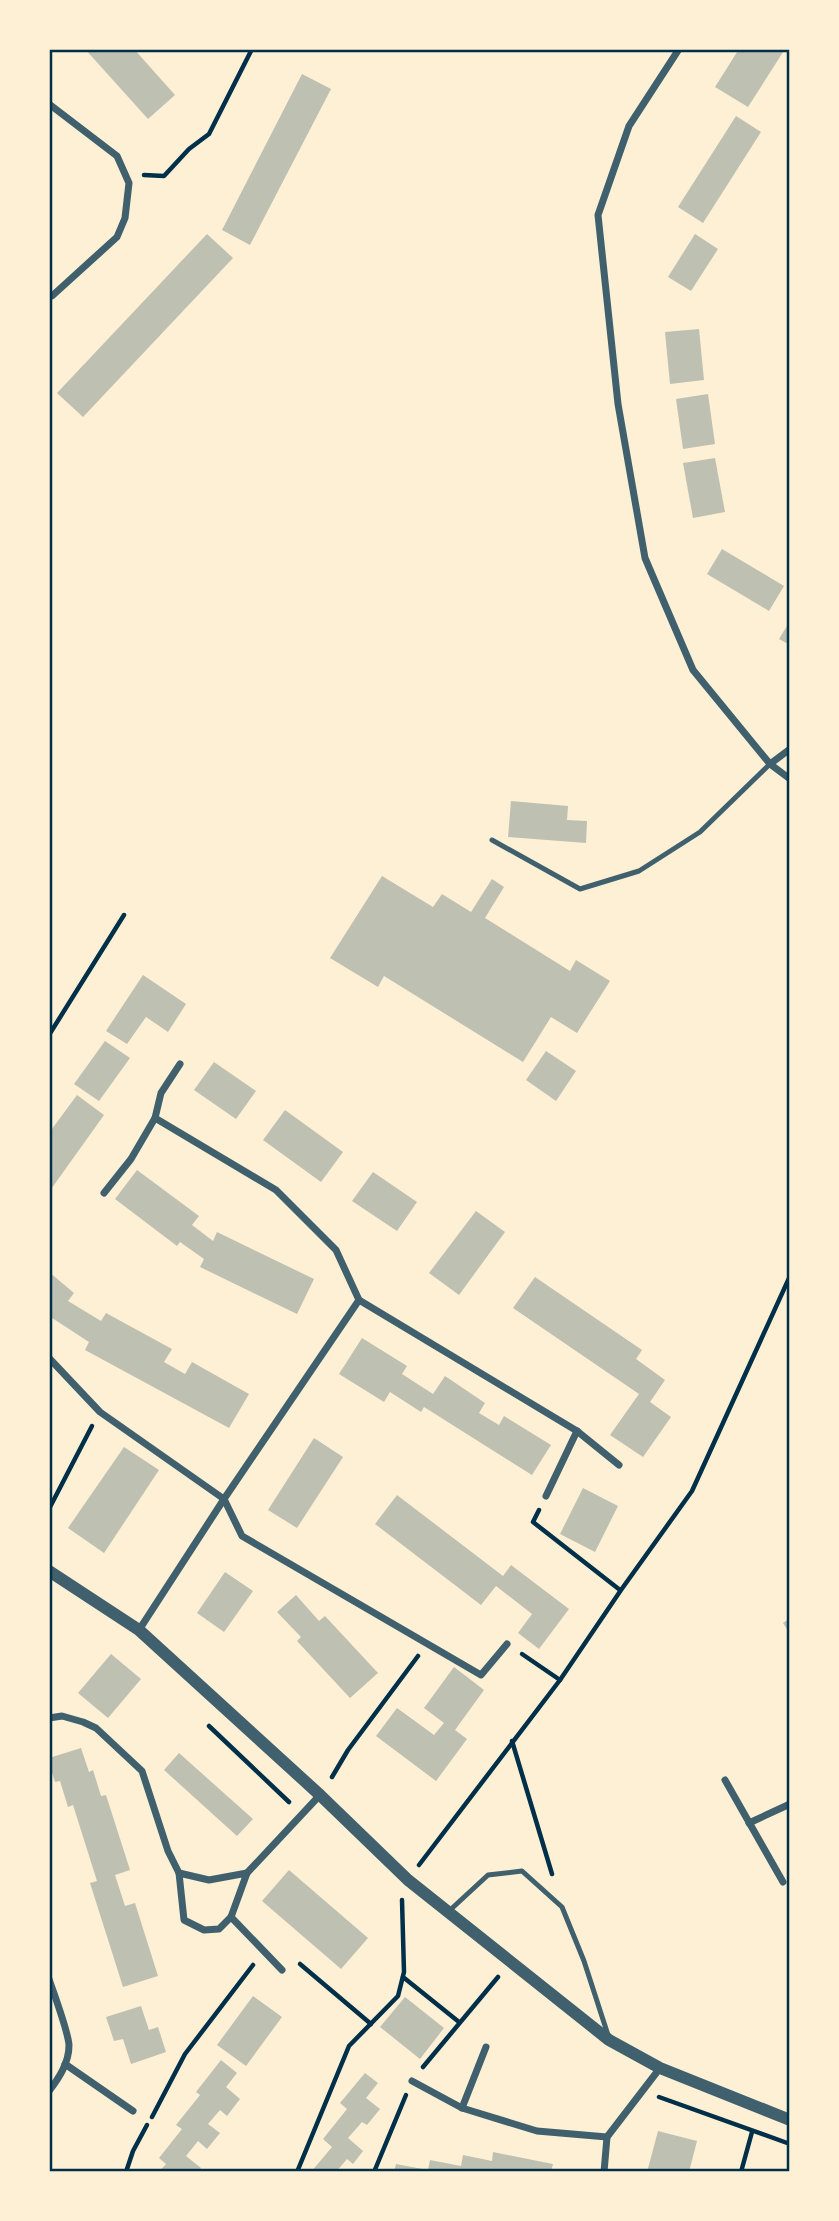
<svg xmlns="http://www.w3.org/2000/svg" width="839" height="2221" viewBox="0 0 839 2221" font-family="Figtree,sans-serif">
<rect width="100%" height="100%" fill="#fdf0d5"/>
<g fill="#bec0b2">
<path d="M85,49H134L175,95L148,119Z"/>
<path d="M739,49H785L748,107L715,87Z"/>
<path d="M302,74L331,89L250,245L222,230Z"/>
<path d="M736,116L761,132L703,223L678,207Z"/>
<path d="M207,234L233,258L83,417L57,393Z"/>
<path d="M695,234L718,249L691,291L668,277Z"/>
<path d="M699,329L704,380L670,384L665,332Z"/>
<path d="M708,394L715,444L683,449L676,399Z"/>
<path d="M715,458L725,512L693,518L683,463Z"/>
<path d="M722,549L784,586L769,611L707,574Z"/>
<path d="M790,621V645L779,639Z"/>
<path d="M511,801L568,806L567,820L587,821L586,843L508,837Z"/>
<path d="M382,876L433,907L442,894L471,912L492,879L504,887L485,918L570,971L576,960L610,981L577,1033L551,1017L523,1062L384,976L378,987L330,958Z"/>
<path d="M143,975L186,1004L168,1032L146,1017L127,1044L106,1031Z"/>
<path d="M105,1041L130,1058L99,1101L74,1084Z"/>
<path d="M546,1051L576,1071L556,1101L526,1080Z"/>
<path d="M214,1062L256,1091L236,1119L194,1090Z"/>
<path d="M77,1095L104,1115L49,1192V1133Z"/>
<path d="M285,1110L343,1152L321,1182L263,1140Z"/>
<path d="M137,1170L199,1216L192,1225L213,1241L217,1232L314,1279L297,1314L200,1267L204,1259L180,1242L177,1246L115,1199Z"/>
<path d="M373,1172L417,1202L397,1231L352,1201Z"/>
<path d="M476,1211L505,1232L459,1295L429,1273Z"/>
<path d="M49,1272L74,1293L68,1301L101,1321L106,1313L172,1349L164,1362L185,1374L192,1362L249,1394L229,1428L85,1350L89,1342L49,1316Z"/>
<path d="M535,1277L642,1350L636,1359L665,1380L650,1402L671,1417L643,1457L610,1435L639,1394L513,1308Z"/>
<path d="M362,1338L407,1366L402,1374L433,1394L445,1376L485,1403L479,1413L499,1425L504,1416L551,1445L532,1475L424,1407L421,1412L390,1392L384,1402L339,1374Z"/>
<path d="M314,1438L343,1457L297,1528L268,1510Z"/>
<path d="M124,1447L159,1470L104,1553L68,1528Z"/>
<path d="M583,1488L618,1506L595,1552L560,1534Z"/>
<path d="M397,1495L503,1576L511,1565L569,1609L539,1649L518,1633L532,1614L496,1586L481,1605L375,1524Z"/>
<path d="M225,1572L253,1591L224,1632L197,1613Z"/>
<path d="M296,1595L319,1621L325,1616L378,1673L350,1698L297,1641L301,1637L277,1612Z"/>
<path d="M790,1618V1634L783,1623Z"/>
<path d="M111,1654L141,1679L108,1718L78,1693Z"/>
<path d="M454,1667L484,1690L455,1730L467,1739L436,1781L376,1736L397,1708L434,1735L444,1723L424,1708Z"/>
<path d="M81,1748L89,1772L93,1770L101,1796L106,1795L130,1870L115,1875L125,1906L135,1903L158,1976L123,1987L90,1883L97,1881L73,1805L68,1807L60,1781L55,1782L49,1763V1758Z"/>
<path d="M179,1753L253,1819L237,1836L164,1770Z"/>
<path d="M289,1870L368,1938L341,1969L262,1901Z"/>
<path d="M253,1996L282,2017L246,2066L217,2045Z"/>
<path d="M405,1997L444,2028L420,2059L380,2027Z"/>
<path d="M141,2006L149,2030L158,2027L166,2052L131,2064L123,2039L114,2041L106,2017Z"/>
<path d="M221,2060L237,2073L226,2087L240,2099L227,2116L220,2110L208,2124L220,2133L207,2149L198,2141L186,2156L201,2168L198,2172H159L166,2164L159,2158L182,2129L176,2125L200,2095L196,2092Z"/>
<path d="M365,2073L378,2083L366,2098L380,2109L367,2125L362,2122L348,2138L363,2151L353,2164L347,2159L336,2172H311L332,2147L323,2139L347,2109L340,2103Z"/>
<path d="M658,2131L697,2141L689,2172H647Z"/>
<path d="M493,2152L553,2164L551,2172H394L396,2164L428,2170L430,2160L461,2166L463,2155L492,2161Z"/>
</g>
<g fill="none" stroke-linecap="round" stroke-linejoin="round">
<g stroke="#003049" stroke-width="4.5">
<path d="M144,175L164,176L189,149L209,134L252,49"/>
<path d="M49,1035L124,915"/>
<path d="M49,1509L92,1426"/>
<path d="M539,1510L533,1522L620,1590"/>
<path d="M522,1654L560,1680"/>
<path d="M209,1726L289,1802"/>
<path d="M512,1741L552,1874"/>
<path d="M332,1777L348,1750L418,1656"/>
<path d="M419,1865L560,1680L621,1590L692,1491L790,1276"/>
<path d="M300,1964L371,2024"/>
<path d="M403,1977L459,2022"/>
<path d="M423,2067L498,1977"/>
<path d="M659,2097L790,2144"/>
<path d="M152,2117L185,2054L253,1965"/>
<path d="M126,2172L133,2151L147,2125"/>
<path d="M297,2172L349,2046L398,1996L404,1972L402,1900"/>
<path d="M374,2172L406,2095"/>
<path d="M741,2172L752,2132"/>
</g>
<g stroke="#3f606c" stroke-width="5">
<path d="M492,840L580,889L639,871L700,832L770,764"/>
<path d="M449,1911L488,1875L522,1871L562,1907L584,1961L608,2035"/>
</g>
<g stroke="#3f606c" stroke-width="7">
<path d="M679,49L629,126L598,215L618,404L645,558L693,670L770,764L790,779"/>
<path d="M49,104L117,156L129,183L125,218L117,237L52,296L49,294"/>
<path d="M770,764L790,749"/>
<path d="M104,1193L131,1159L155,1118L161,1093L180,1064"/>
<path d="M359,1300L577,1431L619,1465"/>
<path d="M49,1358L100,1412L224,1499L242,1536L481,1675L507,1644"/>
<path d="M546,1496L577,1431"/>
<path d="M139,1630L224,1499L359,1300L336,1250L276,1190L155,1118"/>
<path d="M49,1718L62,1716L83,1722L96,1728L142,1771L168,1851L179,1873"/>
<path d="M725,1780L783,1882"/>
<path d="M749,1823L790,1804"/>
<path d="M179,1873L209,1880L247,1873L231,1917L219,1929L204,1930L184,1920Z"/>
<path d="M247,1873L320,1795"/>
<path d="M231,1917L282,1970"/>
<path d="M49,1979C54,1994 68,2031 69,2045C69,2063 59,2078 49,2091"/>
<path d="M65,2064L133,2111"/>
<path d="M412,2081L462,2108L537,2131L607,2137"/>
<path d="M462,2108L486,2047"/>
<path d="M604,2172L607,2137L660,2068"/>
</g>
<path stroke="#3f606c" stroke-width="12" d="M49,1571L139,1630L320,1795L408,1880L609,2040L660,2068L790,2120"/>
</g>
<rect width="839" height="2221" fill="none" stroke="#fdf0d5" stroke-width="102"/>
<rect x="51" y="51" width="737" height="2119" fill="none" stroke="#003049" stroke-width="2.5"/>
</svg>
